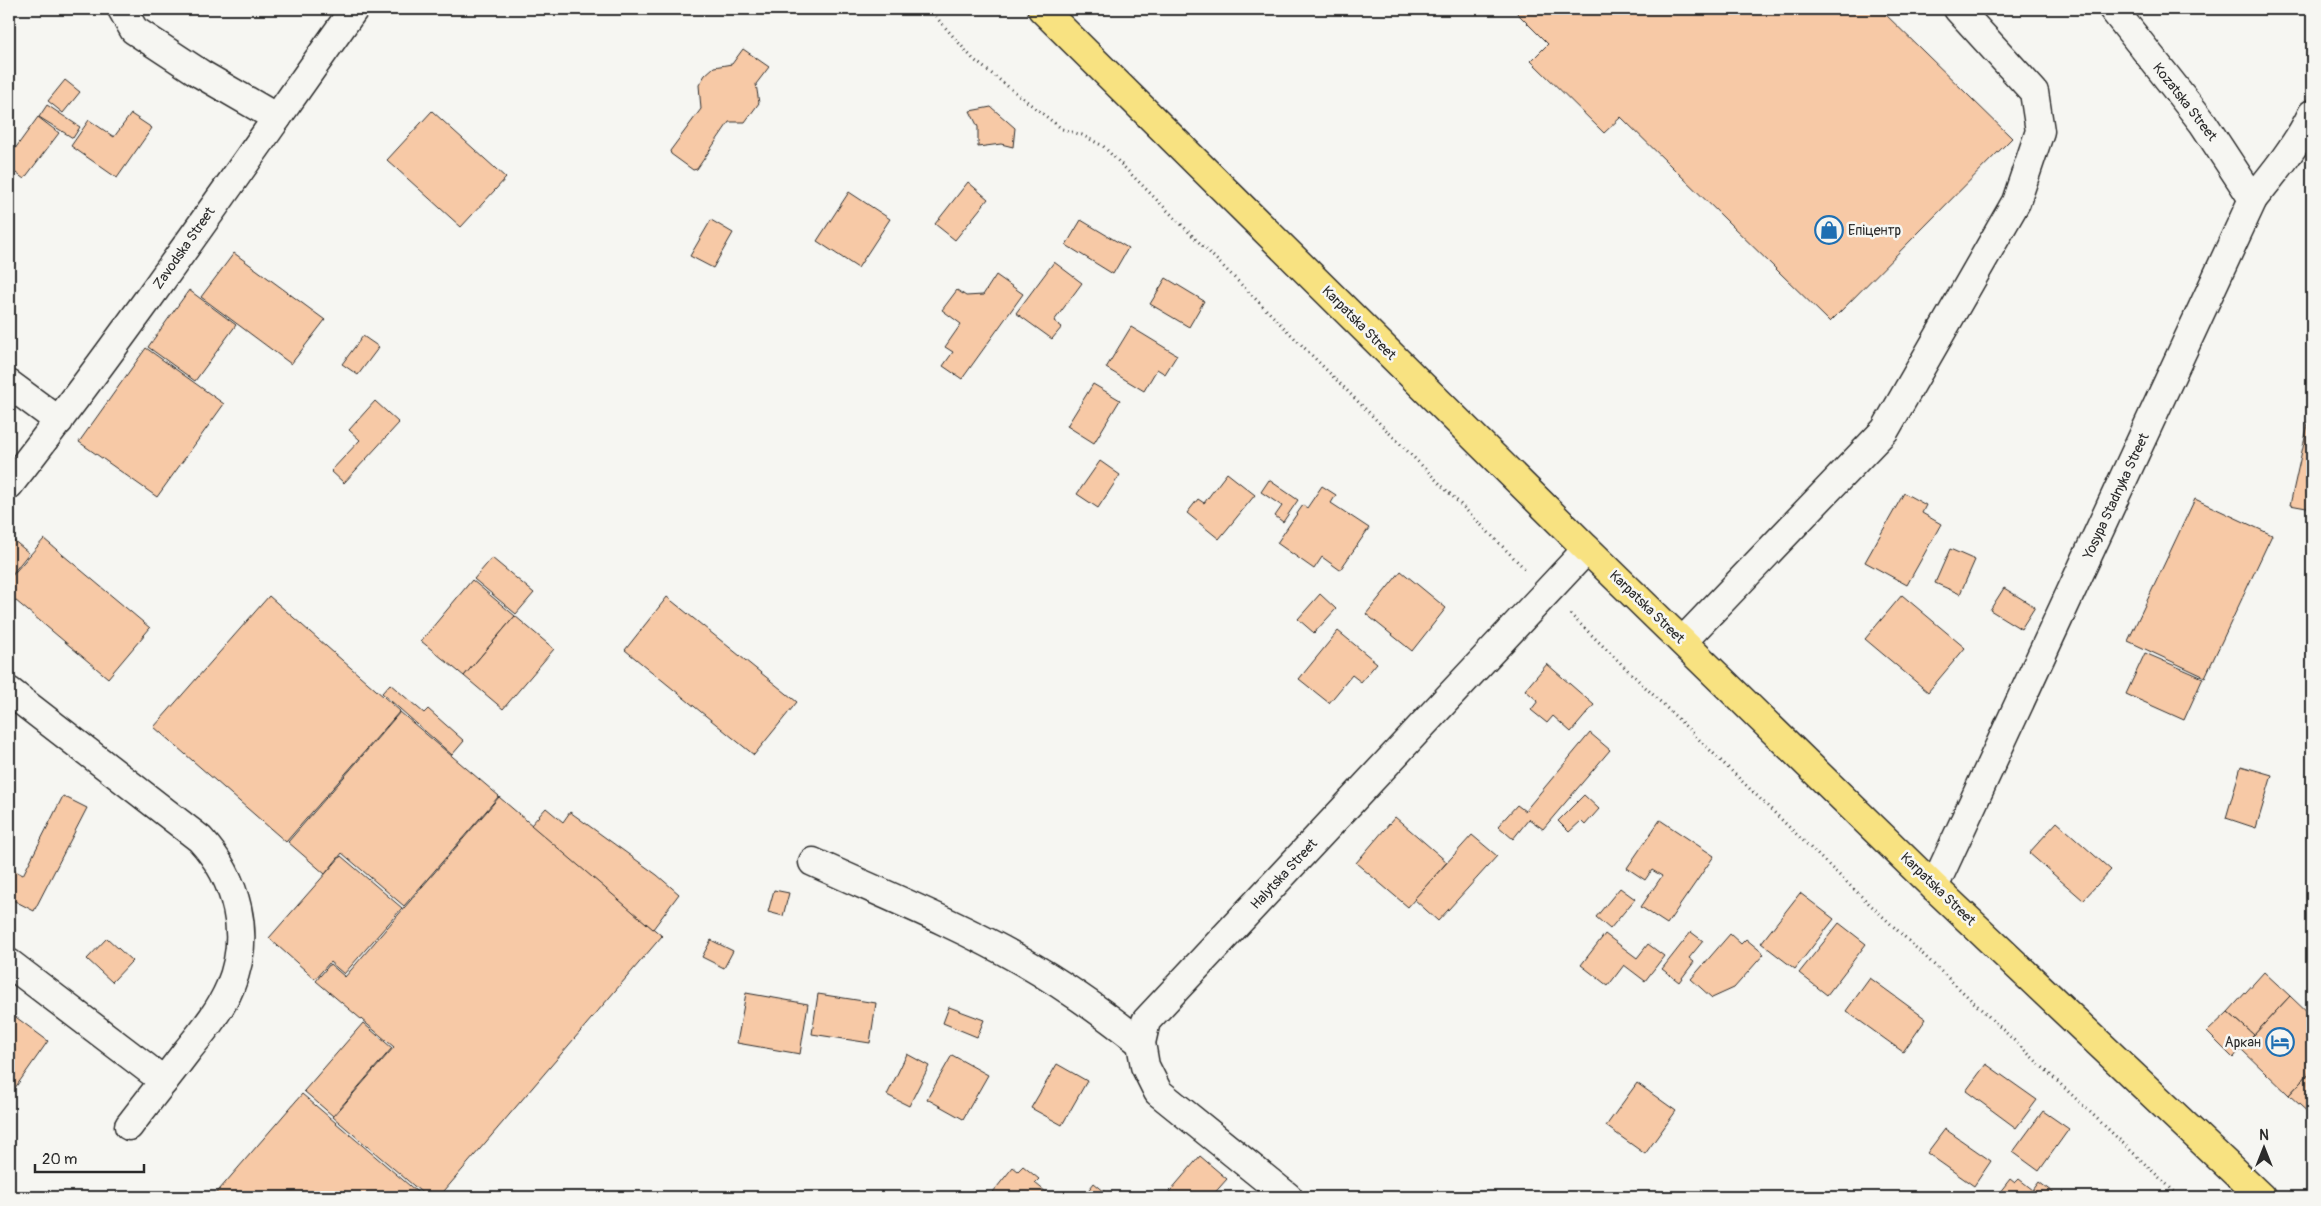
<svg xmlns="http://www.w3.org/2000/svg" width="2321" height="1206" viewBox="0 0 2321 1206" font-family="Pangolin,sans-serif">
<rect width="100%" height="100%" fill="#f6f6f2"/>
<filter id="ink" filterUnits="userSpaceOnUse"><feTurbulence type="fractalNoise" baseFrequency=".02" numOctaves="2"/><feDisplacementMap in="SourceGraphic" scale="10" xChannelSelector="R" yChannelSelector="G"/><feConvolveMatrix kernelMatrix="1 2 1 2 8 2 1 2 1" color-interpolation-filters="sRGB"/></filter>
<g filter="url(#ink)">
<g fill="#f7c9a6" stroke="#2b2b2b">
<path d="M1513,9H1880L2012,138L1830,322L1621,117L1604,133L1531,61L1548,44Z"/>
<path d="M743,49L769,67L756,84L759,103L745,122H729L697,169L693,170L671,154L670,151L701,109L699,85L705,75L714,67L732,64Z"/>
<path d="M65,80L80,92L63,113L48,101Z"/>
<path d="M47,105L80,127L73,138L39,117Z"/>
<path d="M991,107L1015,128L1013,147L1001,144L978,147V127L970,111Z"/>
<path d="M432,111L506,178L461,227L387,160Z"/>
<path d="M131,114L152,128L117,178L71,146L89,120L114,137Z"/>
<path d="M38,117L59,133L24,179L9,168V157Z"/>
<path d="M968,182L988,199L955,240L935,224Z"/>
<path d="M849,192L890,219L858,268L817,241Z"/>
<path d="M711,220L733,233L713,268L690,256Z"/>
<path d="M1081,220L1128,248L1113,274L1066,245Z"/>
<path d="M234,253L325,320L291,364L201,297Z"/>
<path d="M1054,262L1082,283L1054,321L1062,327L1052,339L1016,313Z"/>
<path d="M996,275L1023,294L962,379L943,366L953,352L945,347L961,324L942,310L957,290L966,296L983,295Z"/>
<path d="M1166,278L1204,301L1189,327L1150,304Z"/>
<path d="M189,290L236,325L195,381L148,347Z"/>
<path d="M1131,327L1177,355L1165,374L1157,369L1144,391L1106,368Z"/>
<path d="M363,336L379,347L358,375L342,364Z"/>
<path d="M146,348L224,404L157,497L79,442Z"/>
<path d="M1093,384L1120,400L1094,443L1067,426Z"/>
<path d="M375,401L399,423L344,483L331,471L360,440L349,430Z"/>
<path d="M2312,406V509L2290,505Z"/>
<path d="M1100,461L1120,475L1098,508L1077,494Z"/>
<path d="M1227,473L1255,495L1219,539L1187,513L1198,499L1204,503Z"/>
<path d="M1269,480L1298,500L1283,522L1275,516L1282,506L1261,492Z"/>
<path d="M1322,486L1336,495L1331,503L1369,528L1340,570L1322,557L1314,569L1277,543L1303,505L1307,508Z"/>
<path d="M1904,493L1926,505L1922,513L1941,524L1907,585L1865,562Z"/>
<path d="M2195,499L2272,535L2205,677L2128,641Z"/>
<path d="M12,539L29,553L9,578V543Z"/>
<path d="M44,539L150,628L108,678L9,595V579Z"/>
<path d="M1950,549L1975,560L1960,594L1935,583Z"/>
<path d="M492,558L534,593L516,614L474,579Z"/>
<path d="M1401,571L1446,608L1412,651L1366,614Z"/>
<path d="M472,580L515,616L464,676L421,641Z"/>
<path d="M2004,588L2035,607L2021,629L1990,610Z"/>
<path d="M1320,594L1336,609L1314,633L1298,619Z"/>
<path d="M1902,595L1965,648L1928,692L1865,639Z"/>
<path d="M269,596L400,711L286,842L154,727Z"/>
<path d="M667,597L797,702L754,755L625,650Z"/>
<path d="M515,616L554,649L503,709L464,676Z"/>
<path d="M1338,631L1377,663L1361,682L1352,675L1329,703L1299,679Z"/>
<path d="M2145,653L2203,678L2184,720L2126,694Z"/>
<path d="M1547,664L1594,705L1571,732L1553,716L1547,723L1531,710L1538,701L1525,690Z"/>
<path d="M390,684L424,713L428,709L464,741L452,755L382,693Z"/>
<path d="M400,712L499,796L404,906L342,853L325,874L288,842Z"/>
<path d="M1590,733L1610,750L1543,829L1529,819L1513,839L1498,826L1517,805L1525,811Z"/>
<path d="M2241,766L2272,775L2256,828L2226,818Z"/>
<path d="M1584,795L1599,809L1585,825L1581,821L1569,832L1558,821Z"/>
<path d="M63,796L87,808L34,911L9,898V868L23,875Z"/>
<path d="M499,797L662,936L439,1197H427L333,1117L394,1047L316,981L330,964L345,977Z"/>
<path d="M546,808L563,822L570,812L657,875L679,894L653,929L531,825Z"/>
<path d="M1395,817L1447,862L1408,907L1356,863Z"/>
<path d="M1660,820L1714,856L1667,924L1641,907L1662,876L1652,870L1645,880L1627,868Z"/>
<path d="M2057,822L2111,870L2083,900L2029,853Z"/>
<path d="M1472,835L1497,856L1438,921L1414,899Z"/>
<path d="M341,856L402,908L344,974L330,962L315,979L269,938Z"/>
<path d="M1620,888L1635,899L1610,929L1596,917Z"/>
<path d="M774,890L789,893L783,916L768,912Z"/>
<path d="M1800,893L1834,919L1795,969L1761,943Z"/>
<path d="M1839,923L1866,944L1827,995L1799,973Z"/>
<path d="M1691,932L1703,941L1689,958L1694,962L1679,982L1662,969Z"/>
<path d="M1605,934L1637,958L1648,944L1664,956L1645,981L1624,965L1608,986L1581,965Z"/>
<path d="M1730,934L1741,944L1746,939L1764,954L1734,988L1712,998L1691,979Z"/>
<path d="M107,938L132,961L112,982L87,959Z"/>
<path d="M711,940L733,951L724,968L702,957Z"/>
<path d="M2264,972L2290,996L2254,1035L2228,1012Z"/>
<path d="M1870,978L1926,1019L1903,1052L1846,1011Z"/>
<path d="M746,993L808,1004L800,1054L737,1043Z"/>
<path d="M818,994L876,1003L870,1043L812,1034Z"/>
<path d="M2290,996L2312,1017V1070L2289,1095L2241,1049Z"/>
<path d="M949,1007L984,1020L977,1037L943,1023Z"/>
<path d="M9,1012L48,1041L10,1095L9,1094Z"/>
<path d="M2228,1012L2254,1035L2233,1058L2207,1032Z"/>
<path d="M363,1023L392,1048L333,1116L304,1091Z"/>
<path d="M907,1054L929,1066L909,1106L887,1095Z"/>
<path d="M952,1055L988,1075L963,1119L927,1099Z"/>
<path d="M1057,1064L1087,1081L1062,1125L1031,1108Z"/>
<path d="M1986,1064L2037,1100L2016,1128L1966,1091Z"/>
<path d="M2312,1070V1116L2289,1095Z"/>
<path d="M1637,1083L1676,1111L1645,1154L1606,1126Z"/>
<path d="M302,1094L423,1197H213Z"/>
<path d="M2043,1111L2069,1129L2039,1171L2013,1152Z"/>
<path d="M1945,1129L1991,1161L1974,1186L1927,1153Z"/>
<path d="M1200,1156L1227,1179L1211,1197H1165Z"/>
<path d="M1023,1166L1039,1179L1035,1183L1052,1197H1000L993,1192L1013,1167L1018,1171Z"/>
<path d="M2010,1179L2015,1183L2019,1179L2033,1190L2039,1182L2056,1195L2054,1197H1996Z"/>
<path d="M1094,1183L1111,1197H1083Z"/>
</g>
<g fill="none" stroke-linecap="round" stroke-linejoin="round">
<defs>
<g id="minor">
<path d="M122,9L134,30L201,74L277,118"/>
<path d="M2113,9L2203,123L2253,199"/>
<path d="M9,384L59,421"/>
<path d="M9,485C130,330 241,168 354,9"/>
<path d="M1683,641L1885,430L2016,202L2040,131L2034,92L1958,9"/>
<path d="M9,691L200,839C237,879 252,935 230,987C220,1011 203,1031 187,1051C168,1076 148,1101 129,1126"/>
<path d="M813,862C883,894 955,923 1022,961C1064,985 1103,1013 1141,1043"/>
<path d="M1934,887L2253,199C2275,172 2297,145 2312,114"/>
<path d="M9,963L164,1081"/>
<path d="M1288,1197L1158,1092L1145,1066L1141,1043L1146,1021L1587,549"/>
</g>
<path id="major" d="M1042,9L1587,549L1934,887L2261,1197"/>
</defs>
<use href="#minor" stroke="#2b2b2b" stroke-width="31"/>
<use href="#major" stroke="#2b2b2b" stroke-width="31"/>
<g stroke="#2b2b2b" stroke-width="3" stroke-dasharray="1 4" stroke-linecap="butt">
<path d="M929,9L973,59L1062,129L1082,135L1103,146L1525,569"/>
<path d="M1570,614L1823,860L2180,1197"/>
</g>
<use href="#minor" stroke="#f6f6f2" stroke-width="28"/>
<use href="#major" stroke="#f8e281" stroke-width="28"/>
</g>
</g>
<defs>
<symbol id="shop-ring" viewBox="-11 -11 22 22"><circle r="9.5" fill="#f6f6f2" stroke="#1f6fb2" stroke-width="1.5"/><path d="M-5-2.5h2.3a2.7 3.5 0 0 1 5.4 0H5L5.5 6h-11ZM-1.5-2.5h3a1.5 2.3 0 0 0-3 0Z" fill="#1f6fb2"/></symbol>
<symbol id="hotel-ring" viewBox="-11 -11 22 22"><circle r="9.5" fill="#f6f6f2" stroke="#1f6fb2" stroke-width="1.5"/><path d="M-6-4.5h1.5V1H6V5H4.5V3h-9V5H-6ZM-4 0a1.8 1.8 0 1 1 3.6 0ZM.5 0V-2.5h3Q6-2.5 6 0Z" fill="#1f6fb2"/></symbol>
</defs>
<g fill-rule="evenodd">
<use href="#shop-ring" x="1813" y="214" width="32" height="32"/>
<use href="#hotel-ring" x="2264" y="1026" width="32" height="32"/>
</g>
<g text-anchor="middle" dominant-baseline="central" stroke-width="5" stroke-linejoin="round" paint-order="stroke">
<g font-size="14" fill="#2b2b2b" stroke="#f6f6f2">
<text transform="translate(2185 102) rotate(52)">Kozatska Street</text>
<text transform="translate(184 248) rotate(-55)">Zavodska Street</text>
<text transform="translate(1359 323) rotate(45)">Karpatska Street</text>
<text transform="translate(2116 496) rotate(-65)">Yosypa Stadnyka Street</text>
<text transform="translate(1647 607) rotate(44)">Karpatska Street</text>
<text transform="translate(1284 874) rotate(-47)">Halytska Street</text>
<text transform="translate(1938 889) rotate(44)">Karpatska Street</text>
</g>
<g font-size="14" fill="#2b2b2b" stroke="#f6f6f2" text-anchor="start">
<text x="1848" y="230">Епіцентр</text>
<text x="2261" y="1042" text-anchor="end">Аркан</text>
</g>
</g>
<rect width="2321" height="1206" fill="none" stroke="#f6f6f2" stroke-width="30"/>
<rect x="15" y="15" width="2291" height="1176" fill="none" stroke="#2b2b2b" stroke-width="2" filter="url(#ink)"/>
<g transform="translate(2264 1148)" stroke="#f6f6f2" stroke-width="4" paint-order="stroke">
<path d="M0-4L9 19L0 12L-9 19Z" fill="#2b2b2b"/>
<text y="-8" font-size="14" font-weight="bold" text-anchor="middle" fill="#2b2b2b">N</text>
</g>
<path d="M35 1164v8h109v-8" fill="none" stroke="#2b2b2b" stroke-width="2.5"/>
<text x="42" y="1164" font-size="15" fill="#2b2b2b" stroke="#f6f6f2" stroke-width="4" paint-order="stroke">20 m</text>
</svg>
